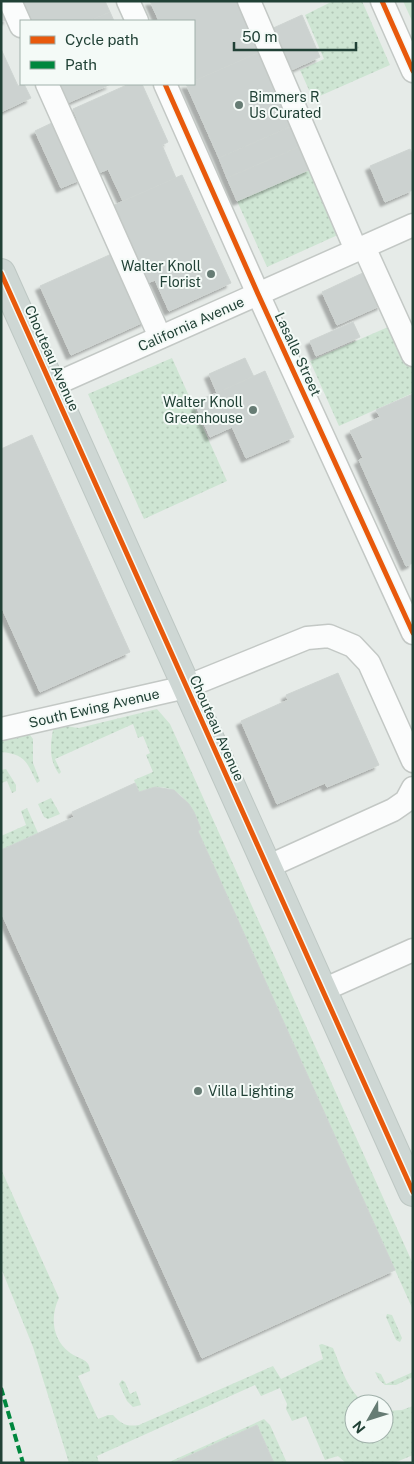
<svg xmlns="http://www.w3.org/2000/svg" width="414" height="1464" viewBox="0 0 414 1464" font-family="'Public Sans',sans-serif">
<defs>
<pattern id="green-dots" width="8" height="8" patternUnits="userSpaceOnUse" patternTransform="scale(1.25)"><rect width="8" height="8" fill="#cee5d3"/><path d="M2 2h.1M6 6h.1" fill="none" stroke="#b1c6b6" stroke-width="1.8" stroke-linecap="round"/></pattern>
<pattern id="forest-firs" width="22" height="20" patternUnits="userSpaceOnUse" patternTransform="scale(1.25)"><rect width="22" height="20" fill="#cee5d3"/><path d="M5 1l3.5 6h-7zM16 11l3.5 6h-7z" fill="#b1c6b6"/></pattern>
<filter id="shadow"><feDropShadow dx="-4.5" dy="4.5" stdDeviation="1" flood-color="#0004"/></filter>
</defs>
<rect width="100%" height="100%" fill="#e6ebe8"/>
<g fill="url(#green-dots)">
<path d="M333,1H362L390,65L313,99L300,70L324,59L305,15Z"/>
<path d="M311,169L340,234L267,267L237,201Z"/>
<path d="M395,324L413,364V393L339,426L310,361Z"/>
<path d="M172,358L227,481L144,519L88,394Z"/>
<path d="M157,709L170,724L413,1264V1310L198,831L201,829C189,799 174,777 139,792L134,780L153,772L146,755L150,753L143,736L138,738L133,724L55,759L61,772L59,774C49,760 50,746 53,730C63,722 69,728 79,728Z"/>
<path d="M27,734L30,735L33,739V763L40,781L37,783C27,763 26,754 1,752V741Z"/>
<path d="M6,769L16,785V791L12,793L7,781L1,783V770Z"/>
<path d="M51,798L60,814L48,819L44,817L38,804Z"/>
<path d="M27,808L38,833L1,850V836L26,825L21,811Z"/>
<path d="M1,1169L59,1298C50,1316 52,1339 69,1352C77,1359 90,1358 90,1371L78,1376L98,1419L108,1415H113C121,1424 127,1427 139,1425L273,1366L281,1379L323,1359L319,1345L322,1344L333,1348C341,1367 348,1392 366,1404H354V1434H384V1411L402,1410L413,1406V1455L394,1463H346L338,1456L325,1460L306,1416L292,1421L286,1409L287,1404L280,1388L261,1396L255,1385L97,1456L99,1463H69L33,1347L1,1268Z"/>
<path d="M387,1314L392,1315L402,1338L400,1342L396,1340L386,1317Z"/>
<path d="M375,1372L381,1374L386,1384L413,1372V1377L396,1385H385L379,1380Z"/>
<path d="M122,1380L125,1382L130,1394L136,1391L141,1405L133,1407L127,1401L119,1384Z"/>
<path d="M264,1419L270,1425L287,1463H274L257,1425L173,1463H167Z"/>
</g>
<path fill="url(#forest-firs)" d="M403,1H413V23Z"/>
<g fill="#ccd2d0" stroke="#ced4d1" filter="url(#shadow)">
<path d="M16,1H105L110,12L89,21H25Z"/>
<path d="M150,1H237L260,52L194,81V21H159Z"/>
<path d="M1,4L8,19L1,22Z"/>
<path d="M110,12L114,21H89Z"/>
<path d="M302,15L320,57L287,72L269,30Z"/>
<path d="M1,49L18,86L24,84L31,98L1,112Z"/>
<path d="M260,52L292,126L219,158L186,84H194V81Z"/>
<path d="M56,84H111L65,104Z"/>
<path d="M129,84H142L168,142L162,145L176,178L123,201L108,169L97,174L74,122L78,121L73,109Z"/>
<path d="M56,121L82,179L61,188L35,131Z"/>
<path d="M292,126L301,146L227,178L219,158Z"/>
<path d="M301,146L311,169L237,201L227,178Z"/>
<path d="M410,149L413,156V190L385,202L370,166Z"/>
<path d="M182,175L231,283L169,311L155,280L145,284L110,207Z"/>
<path d="M116,252L146,321L71,355L40,286Z"/>
<path d="M367,271L382,305L337,325L322,292Z"/>
<path d="M353,322L360,337L316,356L310,341Z"/>
<path d="M245,358L254,377L217,393L209,374Z"/>
<path d="M265,371L294,437L246,458L217,393Z"/>
<path d="M217,393L232,427L210,437L196,406L200,404L199,400Z"/>
<path d="M413,394V563L406,566L359,460L363,458L350,431L380,417L376,410Z"/>
<path d="M32,435L130,652L40,692L1,606V449Z"/>
<path d="M338,673L379,765L327,787L325,783L277,804L241,721L288,700L286,695Z"/>
<path d="M135,783L139,792L155,787L174,790L189,804L194,812L201,829L198,831L395,1270L202,1358L1,912V850L74,817L72,812Z"/>
<path d="M257,1425L274,1463H173Z"/>
</g>
<g fill="none" stroke-linecap="round" stroke-linejoin="round">
<defs>
<g id="minor">
<path d="M10,1L21,26"/>
<path d="M128,1L137,21"/>
<path d="M249,1L356,250"/>
<path d="M382,1L413,71"/>
<path d="M47,84L160,337"/>
<path d="M165,84L258,294L413,633"/>
<path d="M364,247L413,355"/>
<path d="M51,386L413,225"/>
<path d="M1,729L186,687L307,638L329,636L353,646L369,663L413,761"/>
<path d="M267,867L393,810L406,801L413,788"/>
<path d="M323,990L413,950"/>
</g>
<path id="major" d="M1,273L413,1192"/>
</defs>
<use href="#minor" stroke="#c3c8c5" stroke-width="25"/>
<use href="#major" stroke="#bdc7c3" stroke-width="30"/>
<use href="#minor" stroke="#fbfcfc" stroke-width="22"/>
<use href="#major" stroke="#ced7d4" stroke-width="28"/>
<path stroke="#00873e" stroke-width="4" stroke-dasharray="8 4" stroke-linecap="butt" d="M1,1388L23,1463"/>
<defs>
<g id="cycleway">
<path d="M382,1L413,71"/>
<path d="M165,84L258,294L413,633"/>
<path d="M1,273L413,1192"/>
</g>
</defs>
<use href="#cycleway" stroke="#f4faf7" stroke-width="8"/>
<use href="#cycleway" stroke="#e8590c" stroke-width="5"/>
</g>
<g fill="#667c74" stroke="#f4faf7" stroke-width="2">
<circle cx="239" cy="105" r="5"/>
<circle cx="211" cy="274" r="5"/>
<circle cx="253" cy="410" r="5"/>
<circle cx="198" cy="1091" r="5"/>
</g>
<g text-anchor="middle" dominant-baseline="central" stroke-width="4" stroke-linejoin="round" paint-order="stroke">
<g font-size="14" fill="#214136" stroke="#f4faf7" text-anchor="start">
<text x="249" y="97">Bimmers R<tspan x="249" dy="16">Us Curated</tspan></text>
<text x="201" y="266" text-anchor="end">Walter Knoll<tspan x="201" dy="16">Florist</tspan></text>
<text x="243" y="402" text-anchor="end">Walter Knoll<tspan x="243" dy="16">Greenhouse</tspan></text>
<text x="208" y="1091">Villa Lighting</text>
</g>
<g font-size="14" fill="#214136" stroke="#f4faf7">
<text transform="translate(191 324) rotate(-24)">California Avenue</text>
<text transform="translate(298 354) rotate(65)">Lasalle Street</text>
<text transform="translate(52 358) rotate(66)">Chouteau Avenue</text>
<text transform="translate(94 708) rotate(-13)">South Ewing Avenue</text>
<text transform="translate(217 728) rotate(66)">Chouteau Avenue</text>
</g>
</g>
<rect width="414" height="1464" fill="none" stroke="#214136" stroke-width="5"/>
<rect x="20" y="20" width="175" height="65" fill="#f4faf7" stroke="#a0b0aa"/>
<rect x="30" y="36" width="25" height="8" fill="#e8590c" stroke="#a0b0aa"/>
<text x="65" y="45" font-size="15" fill="#214136">Cycle path</text>
<rect x="30" y="61" width="25" height="8" fill="#00873e" stroke="#a0b0aa"/>
<text x="65" y="70" font-size="15" fill="#214136">Path</text>
<g transform="translate(369 1419) rotate(231)"><circle r="24" fill="#f4faf7" stroke="#a0b0aa"/>
<path d="M0-4L9 19L0 12L-9 19Z" fill="#667c74"/>
<text y="-8" font-size="14" font-weight="bold" text-anchor="middle" fill="#214136">N</text>
</g>
<path d="M234 42v8h122v-8" fill="none" stroke="#214136" stroke-width="2.5"/>
<text x="242" y="42" font-size="15" fill="#214136" stroke="#f4faf7" stroke-width="4" paint-order="stroke">50 m</text>
</svg>
